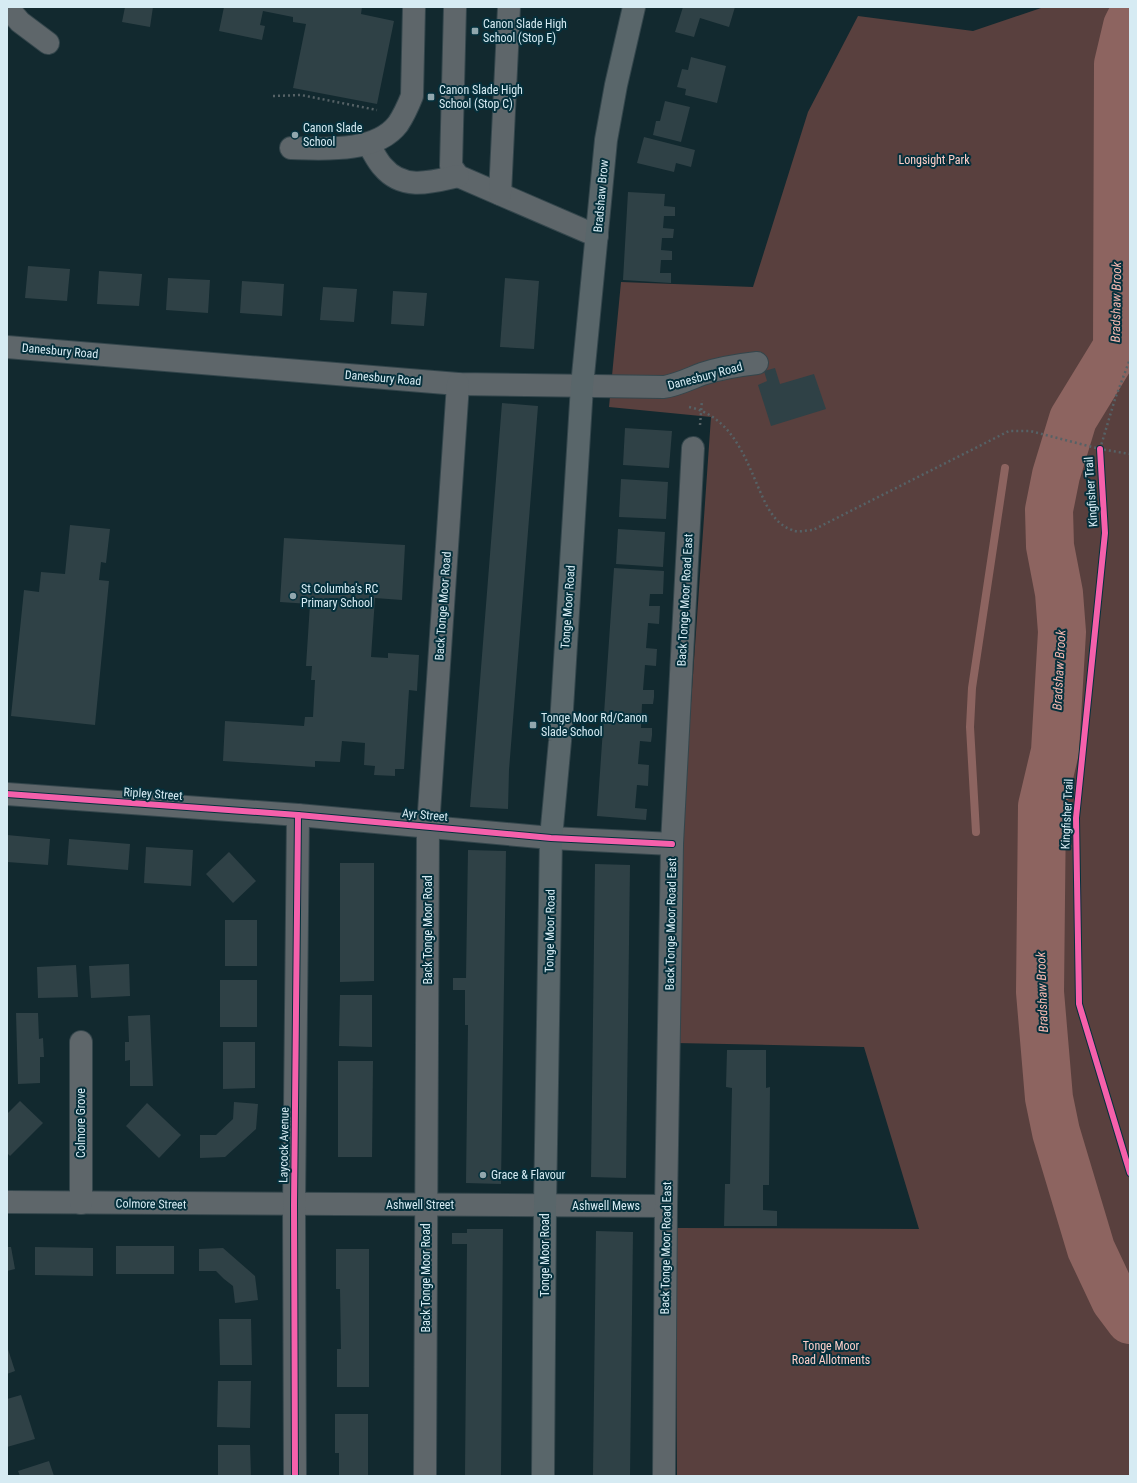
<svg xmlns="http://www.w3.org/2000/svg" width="1137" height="1483" viewBox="0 0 1137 1483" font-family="'Roboto Condensed',sans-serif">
<rect width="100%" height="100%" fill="#12292f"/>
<path fill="#59403e" d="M1044,7H1130V1476H677L676,1228L919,1229L864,1047L676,1043L681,847L711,417L609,407L621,282L753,287L808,112L858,16L973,31Z"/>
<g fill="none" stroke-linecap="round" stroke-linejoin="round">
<path stroke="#8d6460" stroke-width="8" d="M976,832L970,727L972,688L1005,468"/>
<path stroke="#8d6460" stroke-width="48" d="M1130,20L1127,26L1118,64L1117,347L1073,419L1056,475L1049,510L1050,546L1059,593L1062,632L1055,751L1042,806L1040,992L1049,1098L1056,1132L1091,1249L1115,1300L1130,1320"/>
</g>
<g fill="#2f4146">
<path d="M125,7H153L150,27L122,22Z"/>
<path d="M224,7H362L361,14L394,21L377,104L293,88L306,24L293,22V17L263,11L260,25L265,26L262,40L219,31Z"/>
<path d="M683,7H735L729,27L700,18L694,37L675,32Z"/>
<path d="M691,57L726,66L717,103L685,95L686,89L677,87L682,69L688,70Z"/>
<path d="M665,101L690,107L681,142L653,135L656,121H660Z"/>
<path d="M644,137L695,150L691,167L676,163L674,172L637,163Z"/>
<path d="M628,192L665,194L664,206L675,207V216H664L663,228L674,229L673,238H662L661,250L672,251V260H661L660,273H671V283L623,280Z"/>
<path d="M28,266L70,269L67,301L25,298Z"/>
<path d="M99,271L142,274L139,306L97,304Z"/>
<path d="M168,278L210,280L208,313L166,310Z"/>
<path d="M505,278L539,281L534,349L500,347Z"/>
<path d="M242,281L284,284L282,316L240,313Z"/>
<path d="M323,287L357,289L354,322L320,320Z"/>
<path d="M393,291L427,293L424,326L391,324Z"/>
<path d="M775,368L780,384L814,374L826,409L771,426L758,385L767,381L764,371Z"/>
<path d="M502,403L538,406L509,770L508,809L470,807Z"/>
<path d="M625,428L672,431L669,468L623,465Z"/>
<path d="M621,479L668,482L666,519L619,517Z"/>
<path d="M70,525L110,529L106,563L101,562L99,580L109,581L95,725L11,716L24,590L39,592L41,572L65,574Z"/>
<path d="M618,529L665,532L663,567L616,564Z"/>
<path d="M284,538L405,545L402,600L375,598L371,657L388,658V653L419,655L417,691L409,690L404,769H395V776L374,775L375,766L364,765L365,743L342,741L340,762L315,761V767L223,761L225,721L304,726L305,717H313L315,680H311L312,666H306L310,604L280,602Z"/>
<path d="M614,568L664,571L663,594H650L649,606H660L659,624L648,623L647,636L646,648L657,649L656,666L645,665L643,690H654V697L653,704H642L641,728H652V735L651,742L640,741L638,764L649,765L648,786L637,785L635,808L647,809L646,820L597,816Z"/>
<path d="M7,835L50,839L48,865L7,862Z"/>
<path d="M69,839L130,844L128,870L67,865Z"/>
<path d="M146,847L193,850L191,886L144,883Z"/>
<path d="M468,850L506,851L501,1184L466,1183L468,1025H465V990H453V978H466Z"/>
<path d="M229,852L256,881L233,903L206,874Z"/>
<path d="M340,863H374V981L340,982Z"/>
<path d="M595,864L630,865L626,1178L591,1177Z"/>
<rect x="225" y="920" width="32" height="46"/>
<path d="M129,964L130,996L91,998L89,966Z"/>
<path d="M76,965L78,997L38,998L37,967Z"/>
<rect x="220" y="980" width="37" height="47"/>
<path d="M340,995H372V1047L339,1046Z"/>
<path d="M16,1013H38L39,1039L43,1038L44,1057H40V1083L18,1084Z"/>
<path d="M150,1015L153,1086H130V1060L125,1061V1042H129L128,1016Z"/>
<path d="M223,1042H255V1088L223,1089Z"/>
<path d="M727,1050H766V1088L770,1087L769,1185H763V1210L777,1211V1226H724L725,1184H730L732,1088L726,1087Z"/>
<path d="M338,1061H373L372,1157H338Z"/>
<path d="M20,1101L43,1123L10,1156L7,1153V1114Z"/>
<path d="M234,1102L258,1104L256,1129L225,1157L200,1158V1135H216L233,1119Z"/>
<path d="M147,1103L181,1135L159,1158L126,1126Z"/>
<path d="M467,1229H503L501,1476H465L467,1244H452V1233H467Z"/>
<path d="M596,1231L633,1232L630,1476H593Z"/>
<rect x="116" y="1246" width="58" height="28"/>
<path d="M7,1247H11L15,1269L7,1271Z"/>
<path d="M35,1247L93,1248V1276L35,1275Z"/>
<path d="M223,1248L255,1276L258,1300L235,1303L233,1286L224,1279L216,1271H199V1249Z"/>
<path d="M336,1249H369V1387H337V1349H341L340,1289H336Z"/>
<path d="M219,1319H251L252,1365H220Z"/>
<path d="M7,1346L15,1371L7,1374Z"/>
<path d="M218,1381H251L250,1428L217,1427Z"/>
<path d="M21,1395L35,1439L7,1447V1399Z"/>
<path d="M335,1414H368V1476H339V1453H335Z"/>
<path d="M218,1445H250L251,1476H218Z"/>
<path d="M49,1461L54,1476H20L18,1471Z"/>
</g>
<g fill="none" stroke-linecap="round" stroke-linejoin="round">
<defs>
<g id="minor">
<path d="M7,7L20,22L48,43"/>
<path d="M455,7L451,166L458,176L597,236"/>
<path d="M368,144C373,151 377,161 383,167C403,191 432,182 458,176"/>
<path d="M291,148C324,149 376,153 398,124C404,115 408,106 412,96L414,7"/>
<path d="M500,194L509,7"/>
<path d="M7,347L458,384L664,387C677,385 689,379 702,374C720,368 739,365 757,363"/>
<path d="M7,794L298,815L551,838L672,844"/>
<path d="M7,1202L666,1206"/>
<path d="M81,1203V1042"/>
<path d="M295,1476L294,1205L298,815"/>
<path d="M425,1476L428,827L458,384"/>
<path d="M664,1476L666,1206L672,844L693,448"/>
</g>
<path id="major" d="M543,1476L545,1206L551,838L560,741L582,386L606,140L616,85L634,7"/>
</defs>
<use href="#minor" stroke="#34464c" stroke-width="24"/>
<use href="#major" stroke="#34464c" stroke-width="24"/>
<g stroke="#566266" stroke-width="2.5" stroke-dasharray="2 3" stroke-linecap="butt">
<path d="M273,96L301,95L377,110"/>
<path d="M689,407C730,416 744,454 759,489C766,505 774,524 792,530C797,533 807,530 813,530L1009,431H1030L1100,449L1130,454"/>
<path d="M700,425L702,400"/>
<path d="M1100,449L1115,399L1130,359"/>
</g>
<use href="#minor" stroke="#5e666a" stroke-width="22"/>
<use href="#major" stroke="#59666a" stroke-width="22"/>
<defs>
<g id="cycleway">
<path d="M1100,449L1105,533L1076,818L1079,1004L1130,1173"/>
<path d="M7,794L298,815L551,838L672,844"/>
<path d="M295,1476L294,1205L298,815"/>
</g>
</defs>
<use href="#cycleway" stroke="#05303c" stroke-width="8"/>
<use href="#cycleway" stroke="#f560ab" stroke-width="6"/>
</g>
<g fill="#91a7ae" stroke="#05303c" stroke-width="1.5">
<rect x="471" y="27" width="8" height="8" rx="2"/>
<rect x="427" y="93" width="8" height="8" rx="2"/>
<circle cx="295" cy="135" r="4"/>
<circle cx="293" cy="596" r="4"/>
<rect x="529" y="721" width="8" height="8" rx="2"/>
<circle cx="483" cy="1175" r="4"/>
</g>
<g text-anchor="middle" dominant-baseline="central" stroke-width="4" stroke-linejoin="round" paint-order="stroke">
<g font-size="12" fill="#d6ebf3" stroke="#05303c" text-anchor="start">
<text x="483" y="24">Canon Slade High<tspan x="483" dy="14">School (Stop E)</tspan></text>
<text x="439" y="90">Canon Slade High<tspan x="439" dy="14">School (Stop C)</tspan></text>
<text x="303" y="128">Canon Slade<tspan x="303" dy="14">School</tspan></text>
<text x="301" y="589">St Columba's RC<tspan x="301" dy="14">Primary School</tspan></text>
<text x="541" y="718">Tonge Moor Rd/Canon<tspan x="541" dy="14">Slade School</tspan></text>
<text x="491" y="1175">Grace &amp; Flavour</text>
</g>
<g font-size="12" fill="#fecec8" stroke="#05303c">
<text x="934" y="160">Longsight Park</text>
<text x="831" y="1346">Tonge Moor<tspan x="831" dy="14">Road Allotments</tspan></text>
</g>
<g font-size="12" fill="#d6ebf3" stroke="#05303c">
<text transform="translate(601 196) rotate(-85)">Bradshaw Brow</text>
<text transform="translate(60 351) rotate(5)">Danesbury Road</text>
<text transform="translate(705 376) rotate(-15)">Danesbury Road</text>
<text transform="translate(383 378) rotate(5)">Danesbury Road</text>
<text transform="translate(1091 492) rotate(-94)">Kingfisher Trail</text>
<text transform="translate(685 600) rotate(-87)">Back Tonge Moor Road East</text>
<text transform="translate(443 606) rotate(-86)">Back Tonge Moor Road</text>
<text transform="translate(568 607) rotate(-86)">Tonge Moor Road</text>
<text transform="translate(153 794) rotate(4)">Ripley Street</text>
<text transform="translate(1067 814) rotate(-87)">Kingfisher Trail</text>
<text transform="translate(425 815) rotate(5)">Ayr Street</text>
<text transform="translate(671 924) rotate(-89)">Back Tonge Moor Road East</text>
<text transform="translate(428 930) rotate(-90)">Back Tonge Moor Road</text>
<text transform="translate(550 931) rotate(-89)">Tonge Moor Road</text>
<text transform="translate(81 1123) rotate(-90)">Colmore Grove</text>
<text transform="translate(284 1145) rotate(-89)">Laycock Avenue</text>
<text transform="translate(151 1204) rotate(1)">Colmore Street</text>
<text x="420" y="1205">Ashwell Street</text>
<text x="606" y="1206">Ashwell Mews</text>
<text transform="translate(666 1248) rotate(-89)">Back Tonge Moor Road East</text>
<text transform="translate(545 1255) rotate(-90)">Tonge Moor Road</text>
<text transform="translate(426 1278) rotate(-90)">Back Tonge Moor Road</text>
</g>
<g font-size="13" font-style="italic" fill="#f6b8b0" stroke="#05303c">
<text transform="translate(1116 302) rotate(-89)">Bradshaw Brook</text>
<text transform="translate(1059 670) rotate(-87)">Bradshaw Brook</text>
<text transform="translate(1042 992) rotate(-92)">Bradshaw Brook</text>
</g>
</g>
<rect width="1137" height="1483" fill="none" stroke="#d6ebf3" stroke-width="16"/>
</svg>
